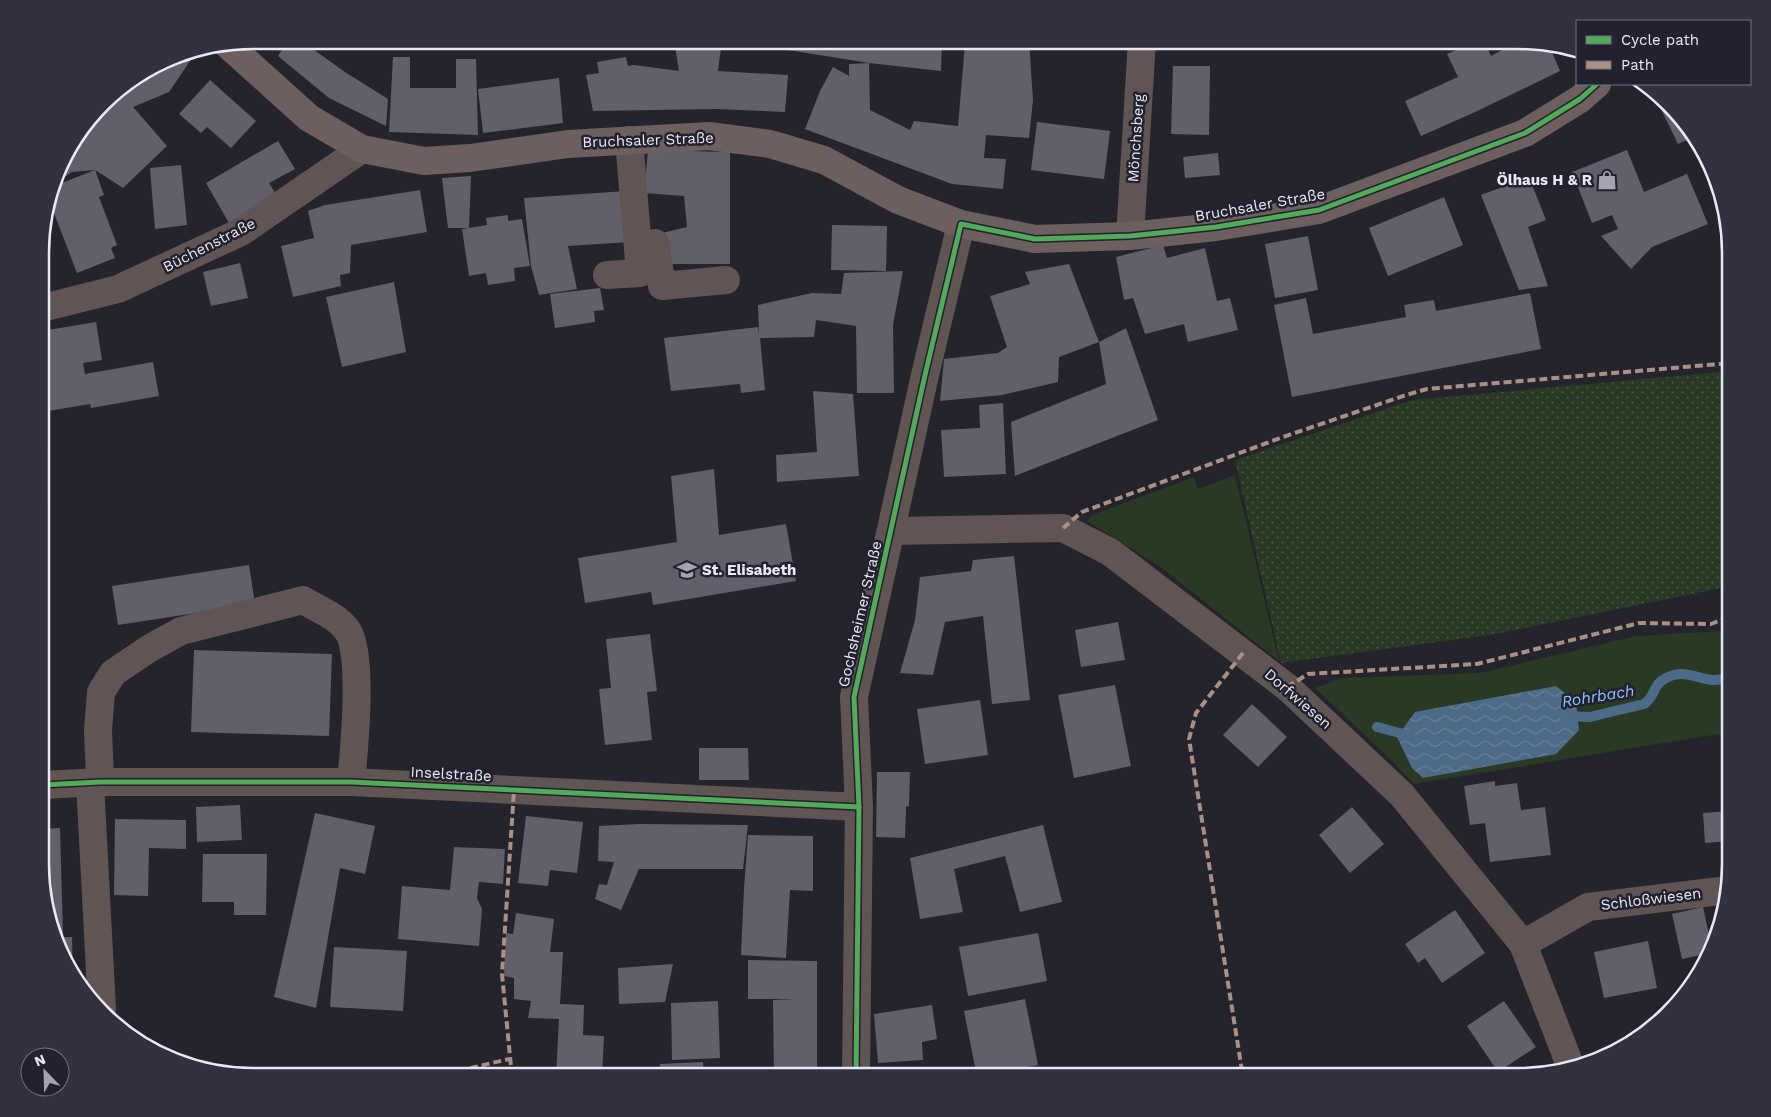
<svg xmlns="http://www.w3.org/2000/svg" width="1771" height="1117" viewBox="0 0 1771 1117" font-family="'Work Sans',sans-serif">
<defs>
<pattern id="garden-dots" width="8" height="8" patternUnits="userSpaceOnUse" patternTransform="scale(1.25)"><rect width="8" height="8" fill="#293924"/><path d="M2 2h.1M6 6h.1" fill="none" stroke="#485644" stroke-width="1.8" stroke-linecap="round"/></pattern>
<pattern id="water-waves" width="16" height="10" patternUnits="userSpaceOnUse" patternTransform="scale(1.25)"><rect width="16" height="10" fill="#4c6b88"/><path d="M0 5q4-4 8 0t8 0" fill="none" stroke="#668099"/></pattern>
</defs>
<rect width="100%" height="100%" fill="#24242c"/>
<g fill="#293924">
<path d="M1235,475L1279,661L1158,565L1087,521L1092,515L1194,477L1198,489Z"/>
<path d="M1731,627V732L1414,784L1388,757L1315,688L1342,678L1480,673L1636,636L1722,631Z"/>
</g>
<path fill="url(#garden-dots)" d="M1731,371V586L1496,634L1281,663L1235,460L1412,400Z"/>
<path fill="url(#water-waves)" d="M1556,686L1576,702L1579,730L1556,754L1423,778L1412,768L1397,737L1415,712Z"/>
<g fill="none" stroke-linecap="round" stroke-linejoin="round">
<g stroke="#4c6b88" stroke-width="10">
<path d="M1565,716L1590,717L1644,704C1656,696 1652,685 1666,678C1689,665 1704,688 1731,677"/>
<path d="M1377,727L1411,736"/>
</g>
</g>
<g fill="#605f6a">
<path d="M288,40H300L345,72L388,99L386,126L329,98L278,56Z"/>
<path d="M674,40H722L718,71L788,75L785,112L716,109L593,111L586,75L599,73L597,62L626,57L628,66L634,65L679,71Z"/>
<path d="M789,40H1029L1033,100L1029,138L986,135L984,158L1006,159L1003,189L952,184L805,129L820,91L833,67L849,76V64L869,63L870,110L910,130L914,121L958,126L965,44L942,43L941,71L869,63L788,50Z"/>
<path d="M1479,40H1484L1491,56L1520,40L1549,45L1560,71L1473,113L1421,136L1405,101L1458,77L1447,54Z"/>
<path d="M187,53L192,58L169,92L133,107L167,146L123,188L95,170L104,195L99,197L117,245L111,248L115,258L77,273L49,200L54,186L95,170L72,172L55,183L62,158L112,93L172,56Z"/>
<path d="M393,57H410V88H456V59H476L478,135L389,132Z"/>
<path d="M1173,66H1210L1209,135L1171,134Z"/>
<path d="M559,78L563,123L483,133L478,89Z"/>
<path d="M210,80L256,121L231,148L207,127L201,133L179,114Z"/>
<path d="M1654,95L1689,132L1693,137L1678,144Z"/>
<path d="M1037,122L1110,131L1104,179L1031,170Z"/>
<path d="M278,141L295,169L269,183L276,194L229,223L206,183Z"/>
<path d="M648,150L730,152V264H658L662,233L687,227L684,196L644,193Z"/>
<path d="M1627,150L1644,192L1687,174L1708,224L1652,247L1631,269L1601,236L1618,229L1612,215L1592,223L1572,172Z"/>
<path d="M1218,153L1220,175L1185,178L1183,157Z"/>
<path d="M181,165L187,225L155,229L150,168Z"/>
<path d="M471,176L469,228L487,225L486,218L508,215V221L522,219L530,266L514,268L515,281L488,285L486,273L469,276L462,229L469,228H448L442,178Z"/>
<path d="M1529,177L1546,220L1528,227L1548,286L1519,290L1481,195Z"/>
<path d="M420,190L427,232L351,245L350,273L340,275L341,286L293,297L281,246L314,238L308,211L325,205Z"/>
<path d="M626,191L630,242L568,246L577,289L539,295L531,266L524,198Z"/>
<path d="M1444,197L1463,245L1388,276L1369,228Z"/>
<path d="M832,225L887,226L886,271L831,270Z"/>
<path d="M1308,236L1318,290L1275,298L1265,244Z"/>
<path d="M1163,245L1167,258L1205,248L1217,301L1230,298L1238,330L1188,342L1184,324L1145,334L1133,298L1124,300L1116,257Z"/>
<path d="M240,263L248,298L211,306L203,272Z"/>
<path d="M1069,264L1099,342L1059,357L1058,382L1002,395L940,401L944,359L998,353L1007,347L990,296L1030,284L1025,272Z"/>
<path d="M903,271L893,325L894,393H857L856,326L816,320L814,337L760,338L765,390L741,393L740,384L671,391L664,338L758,327L759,334L758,305L812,293L841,294L844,273Z"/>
<path d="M394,282L406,352L342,367L326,297Z"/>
<path d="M600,288L604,310L594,311L595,322L555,328L550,294Z"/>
<path d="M1530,293L1541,349L1292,397L1274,305L1306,298L1313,334L1406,317L1404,305L1434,300L1436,311Z"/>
<path d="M96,322L102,360L83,363L85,374L153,362L159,396L91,408L90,404L42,412V331Z"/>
<path d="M1126,328L1158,420L1015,476L1011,422L1106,384L1099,342Z"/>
<path d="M813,391L853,394L859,476L777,482L776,455L817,452Z"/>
<path d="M1003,403L1006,474L944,477L941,430L980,428L979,405Z"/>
<path d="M714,469L719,535L786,524L796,581L653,605L651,592L585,603L578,558L677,542L671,476Z"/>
<path d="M1014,556L1030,700L992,704L983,616L945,622L933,675L900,673L915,620L920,577L971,571L973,560Z"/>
<path d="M249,565L255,604L118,625L112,586Z"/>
<path d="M1118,622L1125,660L1081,667L1075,630Z"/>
<path d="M650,634L657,691L647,692L652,740L605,745L599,689L611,688L606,639Z"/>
<path d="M194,650L332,654L329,736L191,732Z"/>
<path d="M1115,685L1131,766L1074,778L1058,695Z"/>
<path d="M980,700L988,755L925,764L917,709Z"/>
<path d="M1252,704L1287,737L1258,767L1223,735Z"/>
<path d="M699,748H748L749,780H699Z"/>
<path d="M877,772H910L909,806L906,807L905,838L876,837Z"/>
<path d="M1495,781V786L1517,783L1521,810L1545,807L1551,855L1490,862L1485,823L1470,825L1464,786Z"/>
<path d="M240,805L242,840L197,842L196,807Z"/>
<path d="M1352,807L1384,844L1350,873L1319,835Z"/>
<path d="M1731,811V841L1705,843L1703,813Z"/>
<path d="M315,813L375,826L365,874L340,868L316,1008L274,997Z"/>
<path d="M526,816L583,822L577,873L550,870L548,886L518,883Z"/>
<path d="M115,819L186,820V849L149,848L148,896L114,895Z"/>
<path d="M639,824L748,825L743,869H639L621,910L595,899L599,884L607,885L614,862L598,861L599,826Z"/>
<path d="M1043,825L1062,902L1020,912L1005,856L954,869L963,912L920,919L910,858Z"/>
<path d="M60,828L63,935H58L42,892V829Z"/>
<path d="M748,835L813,836V891L790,890L786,958L741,955L744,888Z"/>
<path d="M454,847L505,849L503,884L479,882L477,898L482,909L479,946L398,939L402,886L450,890Z"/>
<path d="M203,854H267L266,915H234V902H202Z"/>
<path d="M1703,907L1712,948L1710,953L1682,959L1672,914Z"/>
<path d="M1455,910L1485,953L1442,983L1425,958L1418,963L1405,944Z"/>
<path d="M516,913L554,919L550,952H563L560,1004L584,1005L583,1035L604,1036L602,1077H556L559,1019L528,1018L531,1001L514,999V978L504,976L506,933L513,934Z"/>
<path d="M1038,933L1047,981L968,996L959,947Z"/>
<path d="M59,937H72L73,974Z"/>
<path d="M1648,941L1657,988L1604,998L1594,952Z"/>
<path d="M334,947L407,951L403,1011L330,1007Z"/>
<path d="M748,960L817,961V1077H774L773,1000L796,999H748Z"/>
<path d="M673,964L665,1002L619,1004L618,968Z"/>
<path d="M1025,999L1038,1065L977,1077L964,1011Z"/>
<path d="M718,1001L720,1058L672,1060L671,1003Z"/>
<path d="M1504,1001L1536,1047L1498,1072L1467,1026Z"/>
<path d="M932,1005L937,1039L922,1042L923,1060L878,1063L874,1014Z"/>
<path d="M703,1062L704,1077H661L660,1064Z"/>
</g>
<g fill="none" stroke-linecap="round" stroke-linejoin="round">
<g stroke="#605553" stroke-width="28">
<path d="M1130,236L1142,40"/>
<path d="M639,246L655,243L662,286L726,280"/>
<path d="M607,275L640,273L629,140"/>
<path d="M42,308L118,289L241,232L362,149"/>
<path d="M892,531L1063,528L1110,552L1287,687L1402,795L1523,944L1570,1065"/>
<path d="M100,782L98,730L101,692L113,673L150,648L181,631L303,600C318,609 337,616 347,630C364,652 354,752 351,782"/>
<path d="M90,783L102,1009"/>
<path d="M42,785L100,782H351L859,807"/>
<path d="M1523,944L1588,907L1728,890"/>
<path d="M856,1077L859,807L854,697L925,375L961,224"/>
</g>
<path stroke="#6c5f5d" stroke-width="28" d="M228,45L309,118L362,149L424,161L470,158L568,144L709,136L770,144L824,160L898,200L961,224L1035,239L1130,236L1216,227L1319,210L1525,133L1580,99L1597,84"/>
<g stroke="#ac8f84" stroke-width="4" stroke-dasharray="8 4" stroke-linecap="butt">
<path d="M1063,528L1082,512L1280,438L1406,395L1427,389L1731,363"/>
<path d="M1243,653L1196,713L1189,739L1243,1077"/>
<path d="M1287,687L1308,674L1477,664L1639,623L1711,624L1731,616"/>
<path d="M448,1077L458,1071L509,1059"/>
<path d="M512,1077L502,974L514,790"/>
</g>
<defs>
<g id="cycleway">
<path d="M42,785L100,782H351L859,807"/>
<path d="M856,1077L859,807L854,697L925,375L961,224L1035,239L1130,236L1216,227L1319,210L1525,133L1580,99L1597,84"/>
</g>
</defs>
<use href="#cycleway" stroke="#212130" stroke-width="8"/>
<use href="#cycleway" stroke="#51ab58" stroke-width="5"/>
</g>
<defs>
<symbol id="shop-bare" viewBox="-9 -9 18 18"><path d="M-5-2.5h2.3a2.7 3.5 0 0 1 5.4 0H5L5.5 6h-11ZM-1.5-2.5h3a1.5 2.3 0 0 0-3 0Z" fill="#a4a4ae" stroke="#212130" stroke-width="2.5" paint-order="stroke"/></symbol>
<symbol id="school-bare" viewBox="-9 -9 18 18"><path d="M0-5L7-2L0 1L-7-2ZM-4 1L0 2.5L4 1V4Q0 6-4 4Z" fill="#a4a4ae" stroke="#212130" stroke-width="2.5" paint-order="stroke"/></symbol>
</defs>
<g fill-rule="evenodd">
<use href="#shop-bare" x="1593" y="166" width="28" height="28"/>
<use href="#school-bare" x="673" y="556" width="28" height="28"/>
</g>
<g text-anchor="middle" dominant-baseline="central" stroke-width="5" stroke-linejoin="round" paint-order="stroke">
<g font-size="15" fill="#e9e9f4" stroke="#212130">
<text transform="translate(1136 138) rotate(-86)">Mönchsberg</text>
<text transform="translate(648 140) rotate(-2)">Bruchsaler Straße</text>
<text transform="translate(1260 205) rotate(-10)">Bruchsaler Straße</text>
<text transform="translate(209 245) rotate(-27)">Büchenstraße</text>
<text transform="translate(860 614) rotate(-77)">Gochsheimer Straße</text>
<text transform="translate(1298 699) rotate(41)">Dorfwiesen</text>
<text transform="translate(451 774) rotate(3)">Inselstraße</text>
<text transform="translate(1651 899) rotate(-7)">Schloßwiesen</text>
</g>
<g font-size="15" font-weight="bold" fill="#e9e9f4" stroke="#212130" text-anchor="end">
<text x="1592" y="180">Ölhaus H &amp; R</text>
<text x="702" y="570" text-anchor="start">St. Elisabeth</text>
</g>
<g font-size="16" font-style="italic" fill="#8dc5f7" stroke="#212130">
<text transform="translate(1598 696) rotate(-9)">Rohrbach</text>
</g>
</g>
<path d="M0 0H1771V1117H0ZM253 49H1518A204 204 0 0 1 1722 253V864A204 204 0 0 1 1518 1068H253A204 204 0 0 1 49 864V253A204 204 0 0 1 253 49Z" fill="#313140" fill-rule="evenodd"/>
<path fill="none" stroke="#e9e9f4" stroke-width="2.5" d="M253 49H1518A204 204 0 0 1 1722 253V864A204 204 0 0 1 1518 1068H253A204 204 0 0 1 49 864V253A204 204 0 0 1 253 49Z"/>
<rect x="1576" y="20" width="175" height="65" fill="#212130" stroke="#71717e"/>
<rect x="1586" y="36" width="25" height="8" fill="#51ab58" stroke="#71717e"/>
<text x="1621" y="45" font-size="15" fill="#e9e9f4">Cycle path</text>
<rect x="1586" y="61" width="25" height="8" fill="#ac8f84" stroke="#71717e"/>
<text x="1621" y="70" font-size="15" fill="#e9e9f4">Path</text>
<g transform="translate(45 1072) rotate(337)"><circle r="24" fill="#212130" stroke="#71717e"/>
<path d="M0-4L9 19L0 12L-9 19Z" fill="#a4a4ae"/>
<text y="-8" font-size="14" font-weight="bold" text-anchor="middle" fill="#e9e9f4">N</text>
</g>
</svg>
